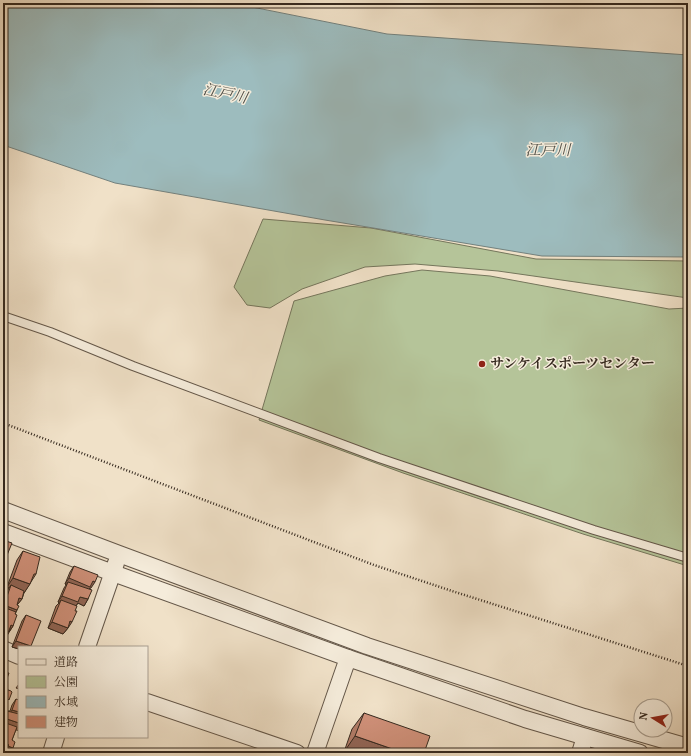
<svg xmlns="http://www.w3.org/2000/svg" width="691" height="756" viewBox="0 0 691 756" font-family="Vollkorn,'Noto Serif JP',serif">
<rect width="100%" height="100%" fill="#f0e1c8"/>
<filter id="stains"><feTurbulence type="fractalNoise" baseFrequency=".005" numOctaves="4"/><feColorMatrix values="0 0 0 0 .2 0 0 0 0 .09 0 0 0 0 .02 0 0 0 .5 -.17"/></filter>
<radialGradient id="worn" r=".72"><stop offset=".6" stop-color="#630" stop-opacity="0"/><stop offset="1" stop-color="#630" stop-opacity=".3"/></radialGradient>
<g fill="#b5c499" stroke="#75765c">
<path d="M263,219L371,228L536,259L688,261V298L498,271L415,264L365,267L302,289L270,308L247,305L234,287Z"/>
<path d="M422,270L490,276L669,309L688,308V566L583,534L403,473L259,420L294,301L385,276Z"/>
</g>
<path fill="#9dbcbe" stroke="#73817e" d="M3,3H232L387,34L688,55V257L542,256L325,220L115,183L3,145Z"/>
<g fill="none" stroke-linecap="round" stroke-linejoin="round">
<defs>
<path id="lane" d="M3,316L50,332L133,366L379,458L594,530L688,558"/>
<g id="street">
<path d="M3,510L119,554L367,646L584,717L688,747"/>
<path d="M3,532L113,573L348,658L525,719L640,753"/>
<path d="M87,647L116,563"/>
<path d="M3,649L19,656"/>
<path d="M147,702L297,753"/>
<path d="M51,753L56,737"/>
<path d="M315,753L348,658"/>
<path d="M580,753L585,737"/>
</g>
</defs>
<use href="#lane" stroke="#645749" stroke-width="10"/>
<use href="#street" stroke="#645749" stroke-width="18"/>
<path stroke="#35291f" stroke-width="2.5" stroke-dasharray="1 2" stroke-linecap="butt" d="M3,423L374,565L452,591L688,666"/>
<use href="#lane" stroke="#f5ecdb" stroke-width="8"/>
<use href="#street" stroke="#f5ecdb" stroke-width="16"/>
</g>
<g fill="#b27c68" stroke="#35291f">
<path d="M23,551L36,574L24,593L22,599L17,605V604V610L15,614L13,626L3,642V602L7,591L9,588L7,587L17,560Z"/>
<path d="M74,566L91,588H90L89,589L88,599L84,606L78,603L76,606L68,628L63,634L48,628L56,606L59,603L58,602L64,588L66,585L65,584L70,572Z"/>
<path d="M26,615L19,647V649L12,647L22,621Z"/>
<path d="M16,699L19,731L16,729L12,740L9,753H3V716L7,711H10L12,705Z"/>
<path d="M364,713L424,753L344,752L352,729Z"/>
</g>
<g fill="#916555" stroke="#35291f">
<path d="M13,578L30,584L24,593L11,585L9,588L7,587Z"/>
<path d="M69,578L93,581L95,582L91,588H90L86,593L68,582L66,585L65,584Z"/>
<path d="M62,596L80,597L88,599L84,606L78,603L74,608L61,600L59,603L58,602Z"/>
<path d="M19,598L22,599L17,605L15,604Z"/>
<path d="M4,605L17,610L13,616L3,607Z"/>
<path d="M70,621L72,622L68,628L66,627Z"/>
<path d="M52,622L68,628L63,634L48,628Z"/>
<path d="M11,625L13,626L9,632Z"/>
<path d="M3,634L7,636L3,642Z"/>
<path d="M16,641L31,646L30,647H19V649L12,647Z"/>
<path d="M4,680L6,681L3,685V682Z"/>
<path d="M19,684V689L16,688Z"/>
<path d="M12,710L19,712V719L8,716Z"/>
<path d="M4,718L19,723V731L3,725V720Z"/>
<path d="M355,736L404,753L344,752Z"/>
<path d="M4,742L7,743L3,749V744Z"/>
<path d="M7,744L9,745L4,751L3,750Z"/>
<path d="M8,746L13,748L9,753L4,752Z"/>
</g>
<g fill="#cf9079" stroke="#35291f">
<path d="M3,540L12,543L3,565Z"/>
<path d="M23,551L40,557L36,574H34L30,584L13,578Z"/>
<path d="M74,566L98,575L95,582L93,581L90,587L69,578Z"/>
<path d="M3,582L5,583L3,589Z"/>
<path d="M68,582L92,590L88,599L80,597L78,602L62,596Z"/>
<path d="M11,585L24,591L22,599L19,598L17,605L19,606L17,610L4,605Z"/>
<path d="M61,600L77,606L75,611H77L72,622L70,621L68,628L52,622Z"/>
<path d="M3,607L16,612L15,614L17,615L13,626L11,625L7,636L3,634Z"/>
<path d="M26,615L41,621L31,646L16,641Z"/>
<path d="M3,669L7,671V673H9L6,681L4,680L3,682Z"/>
<path d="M3,688L11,691L12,692L9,700L8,699L3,711Z"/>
<path d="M16,699L19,700V712L12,710Z"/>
<path d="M7,711L19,714V723L4,718Z"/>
<path d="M364,713L430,736L424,753H404L355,736Z"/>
<path d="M3,722L17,727L12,740L15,742L13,748L8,746L9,745L7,744V743L4,742L5,740L3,739Z"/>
<path d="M3,749L6,753H3Z"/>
</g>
<circle fill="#8f2418" stroke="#f5ecdb" stroke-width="1.5" cx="482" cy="364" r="4"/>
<g text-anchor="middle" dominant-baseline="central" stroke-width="3" stroke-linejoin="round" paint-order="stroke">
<g font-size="14" font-weight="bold" fill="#35291f" stroke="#f5ecdb" text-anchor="start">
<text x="490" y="364">サンケイスポーツセンター</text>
</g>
<g font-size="15" font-style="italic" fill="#4f4e47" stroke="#f5ecdb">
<text transform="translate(225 95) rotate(12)">江戸川</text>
<text x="548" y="151">江戸川</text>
</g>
</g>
<rect width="691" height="756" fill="none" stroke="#f0e1c8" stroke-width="16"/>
<rect x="4" y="4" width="683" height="748" fill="none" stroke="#35291f" stroke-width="2"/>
<rect x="8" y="8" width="675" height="740" fill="none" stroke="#35291f"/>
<rect x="18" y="646" width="130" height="92" fill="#f5ecdb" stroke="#a89e90"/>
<rect x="26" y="659" width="20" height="6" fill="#f5ecdb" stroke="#a89e90"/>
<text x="54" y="666" font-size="12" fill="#35291f">道路</text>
<rect x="26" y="676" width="20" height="12" fill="#b5c499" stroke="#a89e90"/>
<text x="54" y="686" font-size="12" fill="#35291f">公園</text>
<rect x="26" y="696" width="20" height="12" fill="#9dbcbe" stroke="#a89e90"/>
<text x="54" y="706" font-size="12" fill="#35291f">水域</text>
<rect x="26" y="716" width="20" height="12" fill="#cf9079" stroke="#a89e90"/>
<text x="54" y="726" font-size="12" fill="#35291f">建物</text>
<g transform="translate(653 718) rotate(281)"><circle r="19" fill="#f5ecdb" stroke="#a89e90"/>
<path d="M0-3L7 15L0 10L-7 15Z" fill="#8f2418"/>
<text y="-6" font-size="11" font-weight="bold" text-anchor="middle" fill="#35291f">N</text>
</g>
<rect width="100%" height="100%" filter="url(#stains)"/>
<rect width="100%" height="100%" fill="url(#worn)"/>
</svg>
